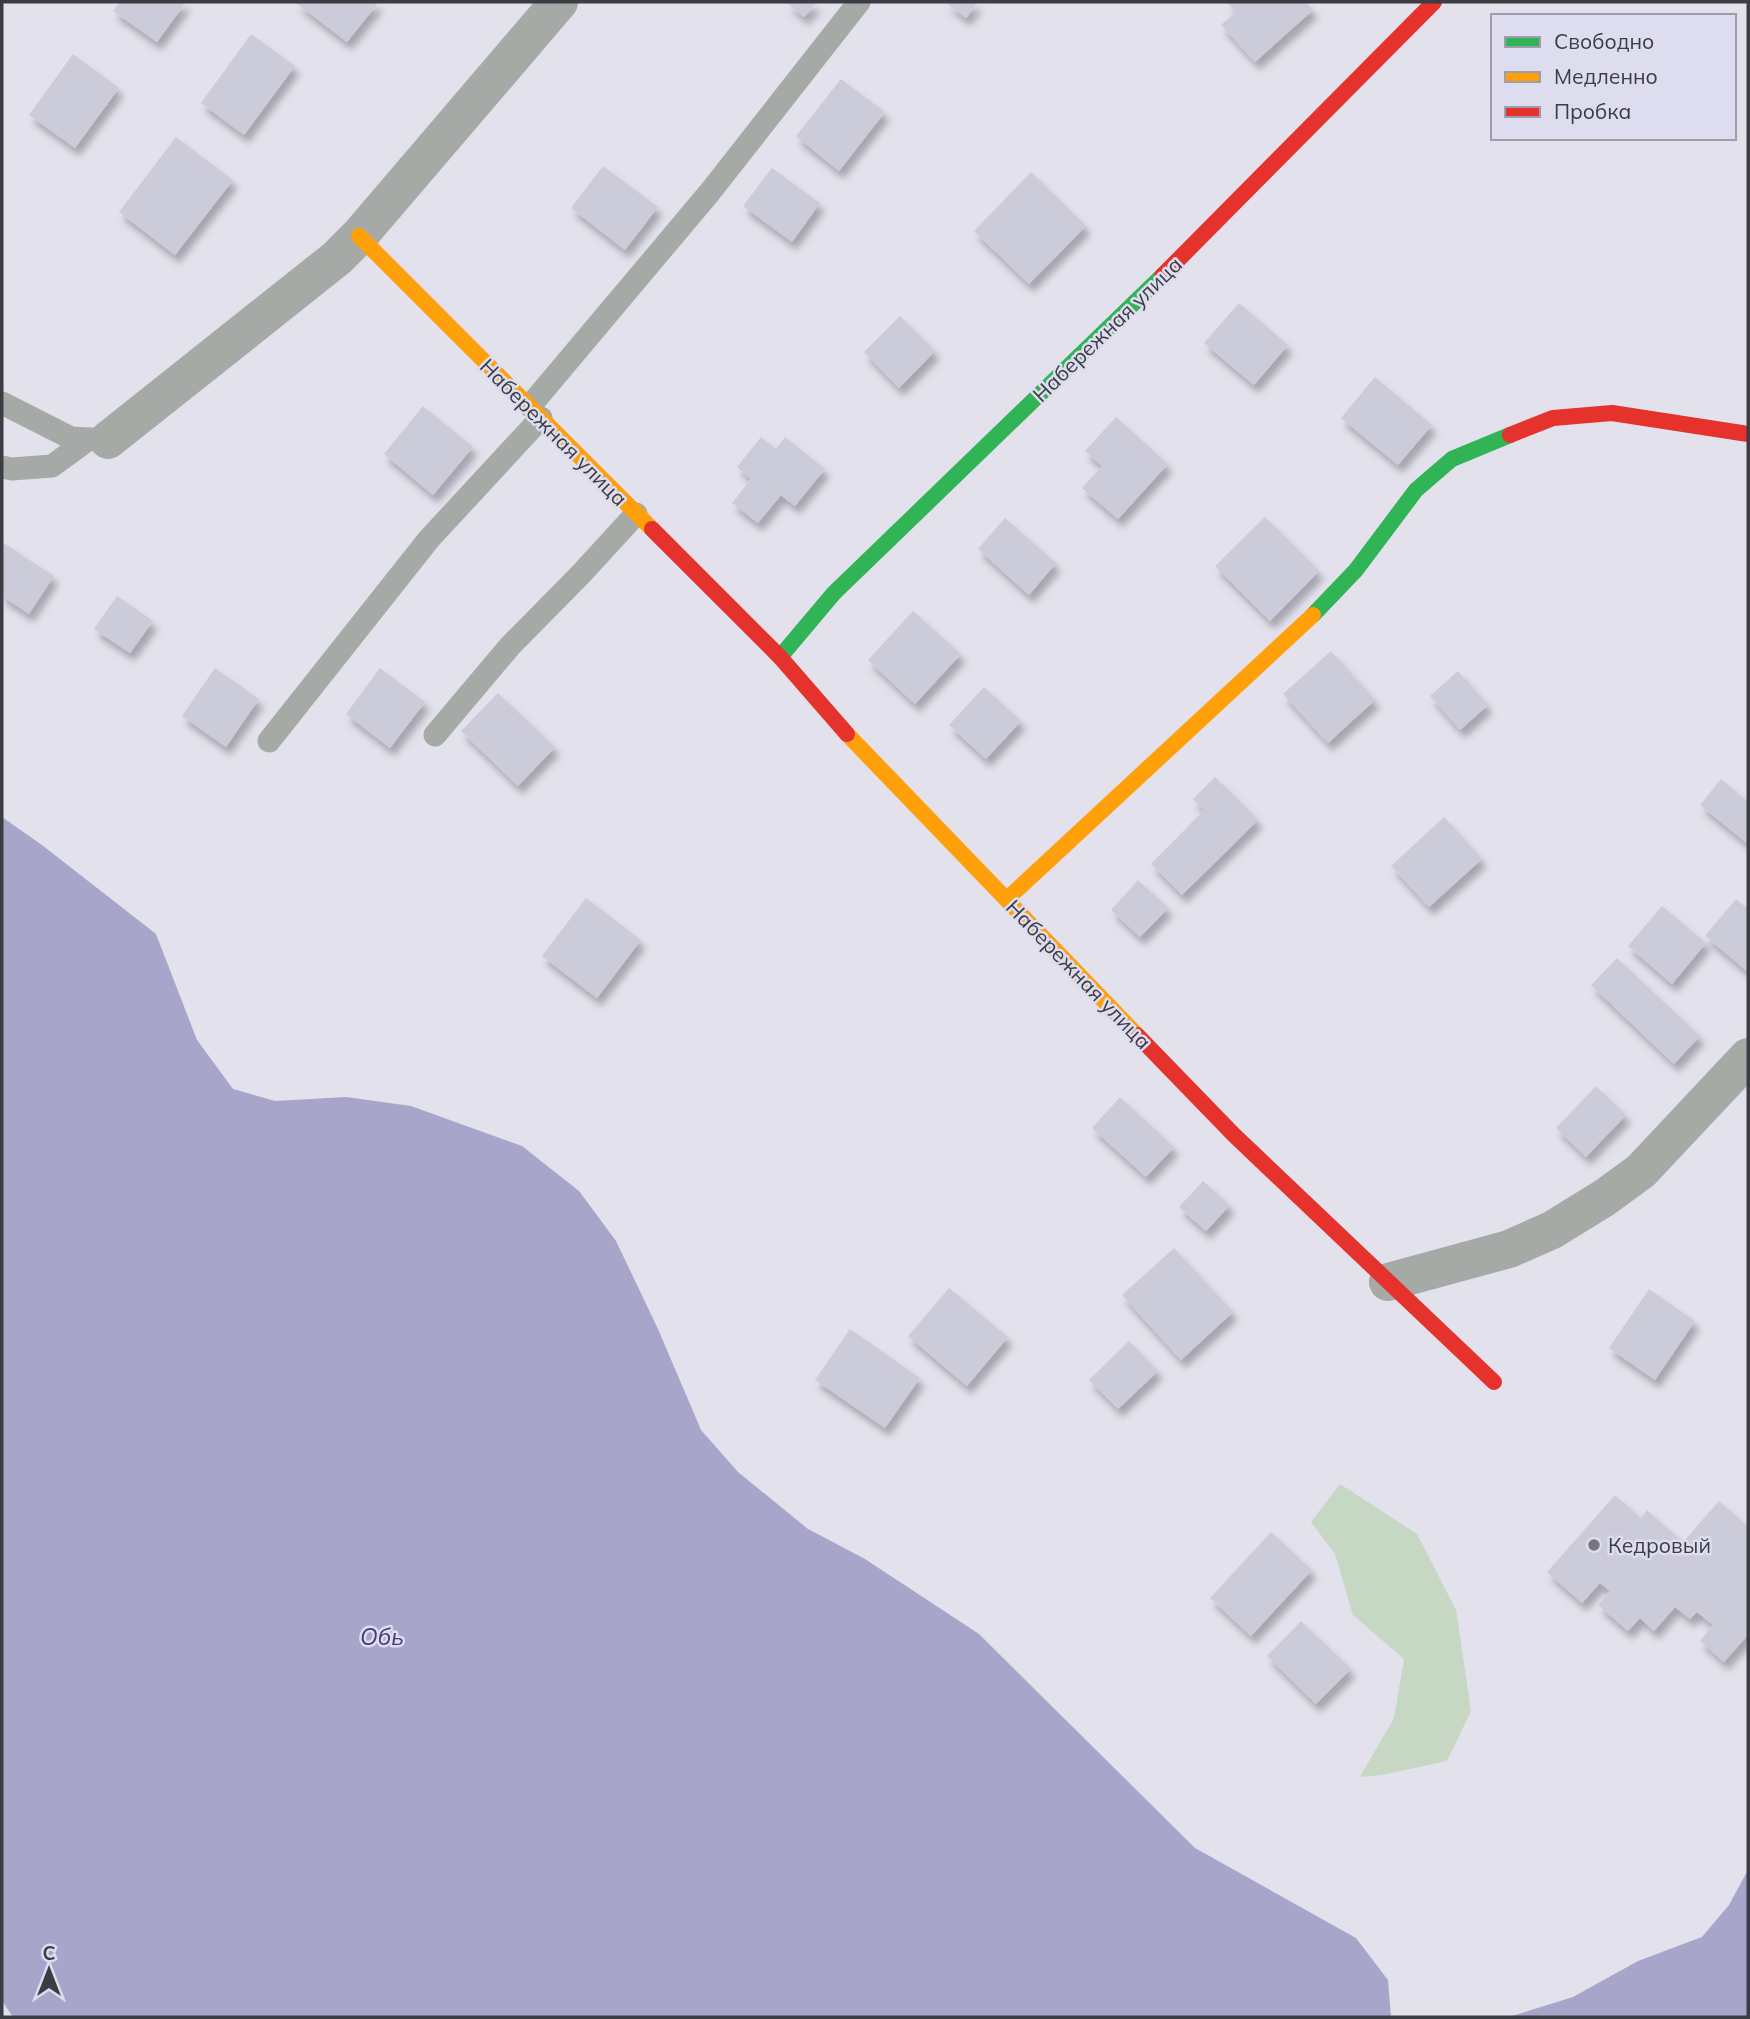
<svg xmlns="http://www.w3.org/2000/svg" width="1750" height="2019" viewBox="0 0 1750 2019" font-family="Mulish,sans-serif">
<defs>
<filter id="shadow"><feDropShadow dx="4.5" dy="8" stdDeviation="3.5" flood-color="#0004"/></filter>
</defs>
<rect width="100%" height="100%" fill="#e2e1ec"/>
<path fill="#c6d8c4" d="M1340,1484L1417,1534L1456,1610L1471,1711L1447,1761L1382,1775L1360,1777L1394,1718L1404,1659L1353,1615L1335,1554L1311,1522Z"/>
<g fill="#a8a5cb">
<path d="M2,817L42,845L156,934L197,1040L233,1089L275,1101L346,1097L411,1106L522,1146L579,1191L616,1241L658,1329L701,1430L738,1472L808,1529L865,1559L979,1634L1195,1848L1356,1938L1388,1980L1391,2017H13L2,2001Z"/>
<path d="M1748,1870V2017H1509L1573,1997L1638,1961L1702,1937L1729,1905Z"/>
</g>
<g fill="#cccbda" filter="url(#shadow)">
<path d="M120,2H186L157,42L113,11Z"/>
<path d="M295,2H379L347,42Z"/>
<path d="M786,2H817L804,17Z"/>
<path d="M945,2H978L966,18Z"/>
<path d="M1227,2H1306L1313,10L1255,62L1221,25L1236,12Z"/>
<path d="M251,34L295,66L244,135L201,103Z"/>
<path d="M73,54L119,88L75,148L29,115Z"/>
<path d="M841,79L885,112L839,171L796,136Z"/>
<path d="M176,137L233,180L175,255L119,212Z"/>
<path d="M603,166L658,207L625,250L571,208Z"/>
<path d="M772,168L820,203L792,242L743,206Z"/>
<path d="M1031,172L1086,226L1029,284L974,231Z"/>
<path d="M1239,303L1288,345L1254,385L1204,343Z"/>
<path d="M900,316L935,351L899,388L864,352Z"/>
<path d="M1375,377L1432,425L1398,465L1341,418Z"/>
<path d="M423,406L473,447L433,495L384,454Z"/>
<path d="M1116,417L1168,464L1118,519L1082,488L1102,466L1085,451Z"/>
<path d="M761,437L776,449L785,437L825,469L795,506L781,495L758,523L732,503L751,479L737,467Z"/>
<path d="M1265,517L1319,571L1270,621L1215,566Z"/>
<path d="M1005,518L1056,563L1029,595L978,549Z"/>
<path d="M2,542L54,576L29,614L2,596Z"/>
<path d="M117,596L153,621L130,653L94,629Z"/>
<path d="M913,611L961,654L915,704L868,660Z"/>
<path d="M1331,651L1375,700L1328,743L1283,694Z"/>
<path d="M215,668L259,699L226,747L182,716Z"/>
<path d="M380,668L425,702L390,748L346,714Z"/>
<path d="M1458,671L1488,705L1460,730L1430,696Z"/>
<path d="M984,687L1021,721L986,759L949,725Z"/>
<path d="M498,693L555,747L518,786L461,731Z"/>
<path d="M1215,777L1258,820L1182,895L1151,864L1204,810L1193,799Z"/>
<path d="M1721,779L1748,802V844L1700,805Z"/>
<path d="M1444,817L1482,859L1429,907L1391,866Z"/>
<path d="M1138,880L1168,908L1140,937L1111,910Z"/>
<path d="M586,898L641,940L597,998L542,956Z"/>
<path d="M1736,899L1748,909V972L1705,936Z"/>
<path d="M1662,906L1706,943L1672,984L1628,946Z"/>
<path d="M1617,958L1700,1036L1674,1064L1591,985Z"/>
<path d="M1596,1086L1626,1115L1586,1157L1556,1128Z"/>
<path d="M1120,1097L1174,1147L1146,1177L1092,1128Z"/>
<path d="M1203,1181L1230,1205L1206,1231L1179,1207Z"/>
<path d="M1174,1248L1233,1312L1181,1360L1122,1295Z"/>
<path d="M949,1288L1008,1337L967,1386L908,1336Z"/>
<path d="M1649,1289L1695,1321L1655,1380L1609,1348Z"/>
<path d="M850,1329L920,1378L885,1428L815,1380Z"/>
<path d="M1129,1341L1158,1371L1118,1409L1089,1380Z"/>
<path d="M1615,1495L1641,1518L1647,1510L1683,1542L1719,1501L1748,1526V1635L1724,1662L1700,1641L1713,1625L1697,1612L1690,1619L1675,1607L1654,1631L1640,1618L1628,1631L1598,1605L1610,1591L1600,1583L1582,1603L1547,1572Z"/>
<path d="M1271,1532L1312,1570L1251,1636L1210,1598Z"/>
<path d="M1301,1621L1351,1669L1316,1704L1267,1656Z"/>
</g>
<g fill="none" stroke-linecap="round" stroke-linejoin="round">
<g stroke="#a6aaa7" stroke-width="23">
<path d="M2,403L71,438L108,440"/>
<path d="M530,406L710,192L859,2"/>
<path d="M2,467L12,469L52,466L89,439"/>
<path d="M435,735L510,646L581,574L636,514"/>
<path d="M269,741L429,539L541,418"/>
</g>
<g stroke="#a6aaa7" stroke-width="38">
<path d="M108,440L337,258L359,236L559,2"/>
<path d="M1388,1282L1509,1249L1552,1230L1604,1198L1641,1171L1748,1057"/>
</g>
<g stroke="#30b455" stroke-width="16">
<path d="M1313,615L1356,570L1416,490L1452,459L1510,435"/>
<path d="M780,657L834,593L1162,276"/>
</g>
<g stroke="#ff9f0a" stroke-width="16">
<path d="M359,236L652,529"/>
<path d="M847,734L1137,1035"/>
<path d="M1007,899L1313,615"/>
</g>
<g stroke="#e5322d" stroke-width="16">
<path d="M1162,276L1434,2"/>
<path d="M1510,435L1553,418L1612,413L1748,434"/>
<path d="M652,529L780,657L847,734"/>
<path d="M1137,1035L1234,1135L1494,1382"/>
</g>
</g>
<circle fill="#76767e" stroke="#deddf0" stroke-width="2.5" cx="1594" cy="1545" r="7"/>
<g text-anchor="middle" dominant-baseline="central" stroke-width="5" stroke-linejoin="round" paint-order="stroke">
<g font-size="21" fill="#3c3c43" stroke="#deddf0">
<text transform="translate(1107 329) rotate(-44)">Набережная улица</text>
<text transform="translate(554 432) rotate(45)">Набережная улица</text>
<text transform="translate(1079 974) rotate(46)">Набережная улица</text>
</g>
<g font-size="21" fill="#3c3c43" stroke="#deddf0" text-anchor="start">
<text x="1608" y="1545">Кедровый</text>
</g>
<g font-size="23" font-style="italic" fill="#463b7b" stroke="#deddf0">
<text x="382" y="1636">Обь</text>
</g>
</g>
<rect width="1750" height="2019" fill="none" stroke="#3c3c43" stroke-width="7"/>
<rect x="1491" y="14" width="245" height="126" fill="#deddf0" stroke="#9d9dab" stroke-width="2"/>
<rect x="1505" y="37" width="35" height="10" fill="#30b455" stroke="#9d9dab" stroke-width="2"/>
<text x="1554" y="49" font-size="21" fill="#3c3c43">Свободно</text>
<rect x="1505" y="72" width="35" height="10" fill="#ff9f0a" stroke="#9d9dab" stroke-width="2"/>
<text x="1554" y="84" font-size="21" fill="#3c3c43">Медленно</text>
<rect x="1505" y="107" width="35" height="10" fill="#e5322d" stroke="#9d9dab" stroke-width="2"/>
<text x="1554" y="119" font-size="21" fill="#3c3c43">Пробка</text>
<g transform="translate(49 1970)" stroke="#deddf0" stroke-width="5" paint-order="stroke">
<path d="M0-5L12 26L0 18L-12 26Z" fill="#3c3c43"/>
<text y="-10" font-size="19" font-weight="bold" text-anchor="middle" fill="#3c3c43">С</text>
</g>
</svg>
